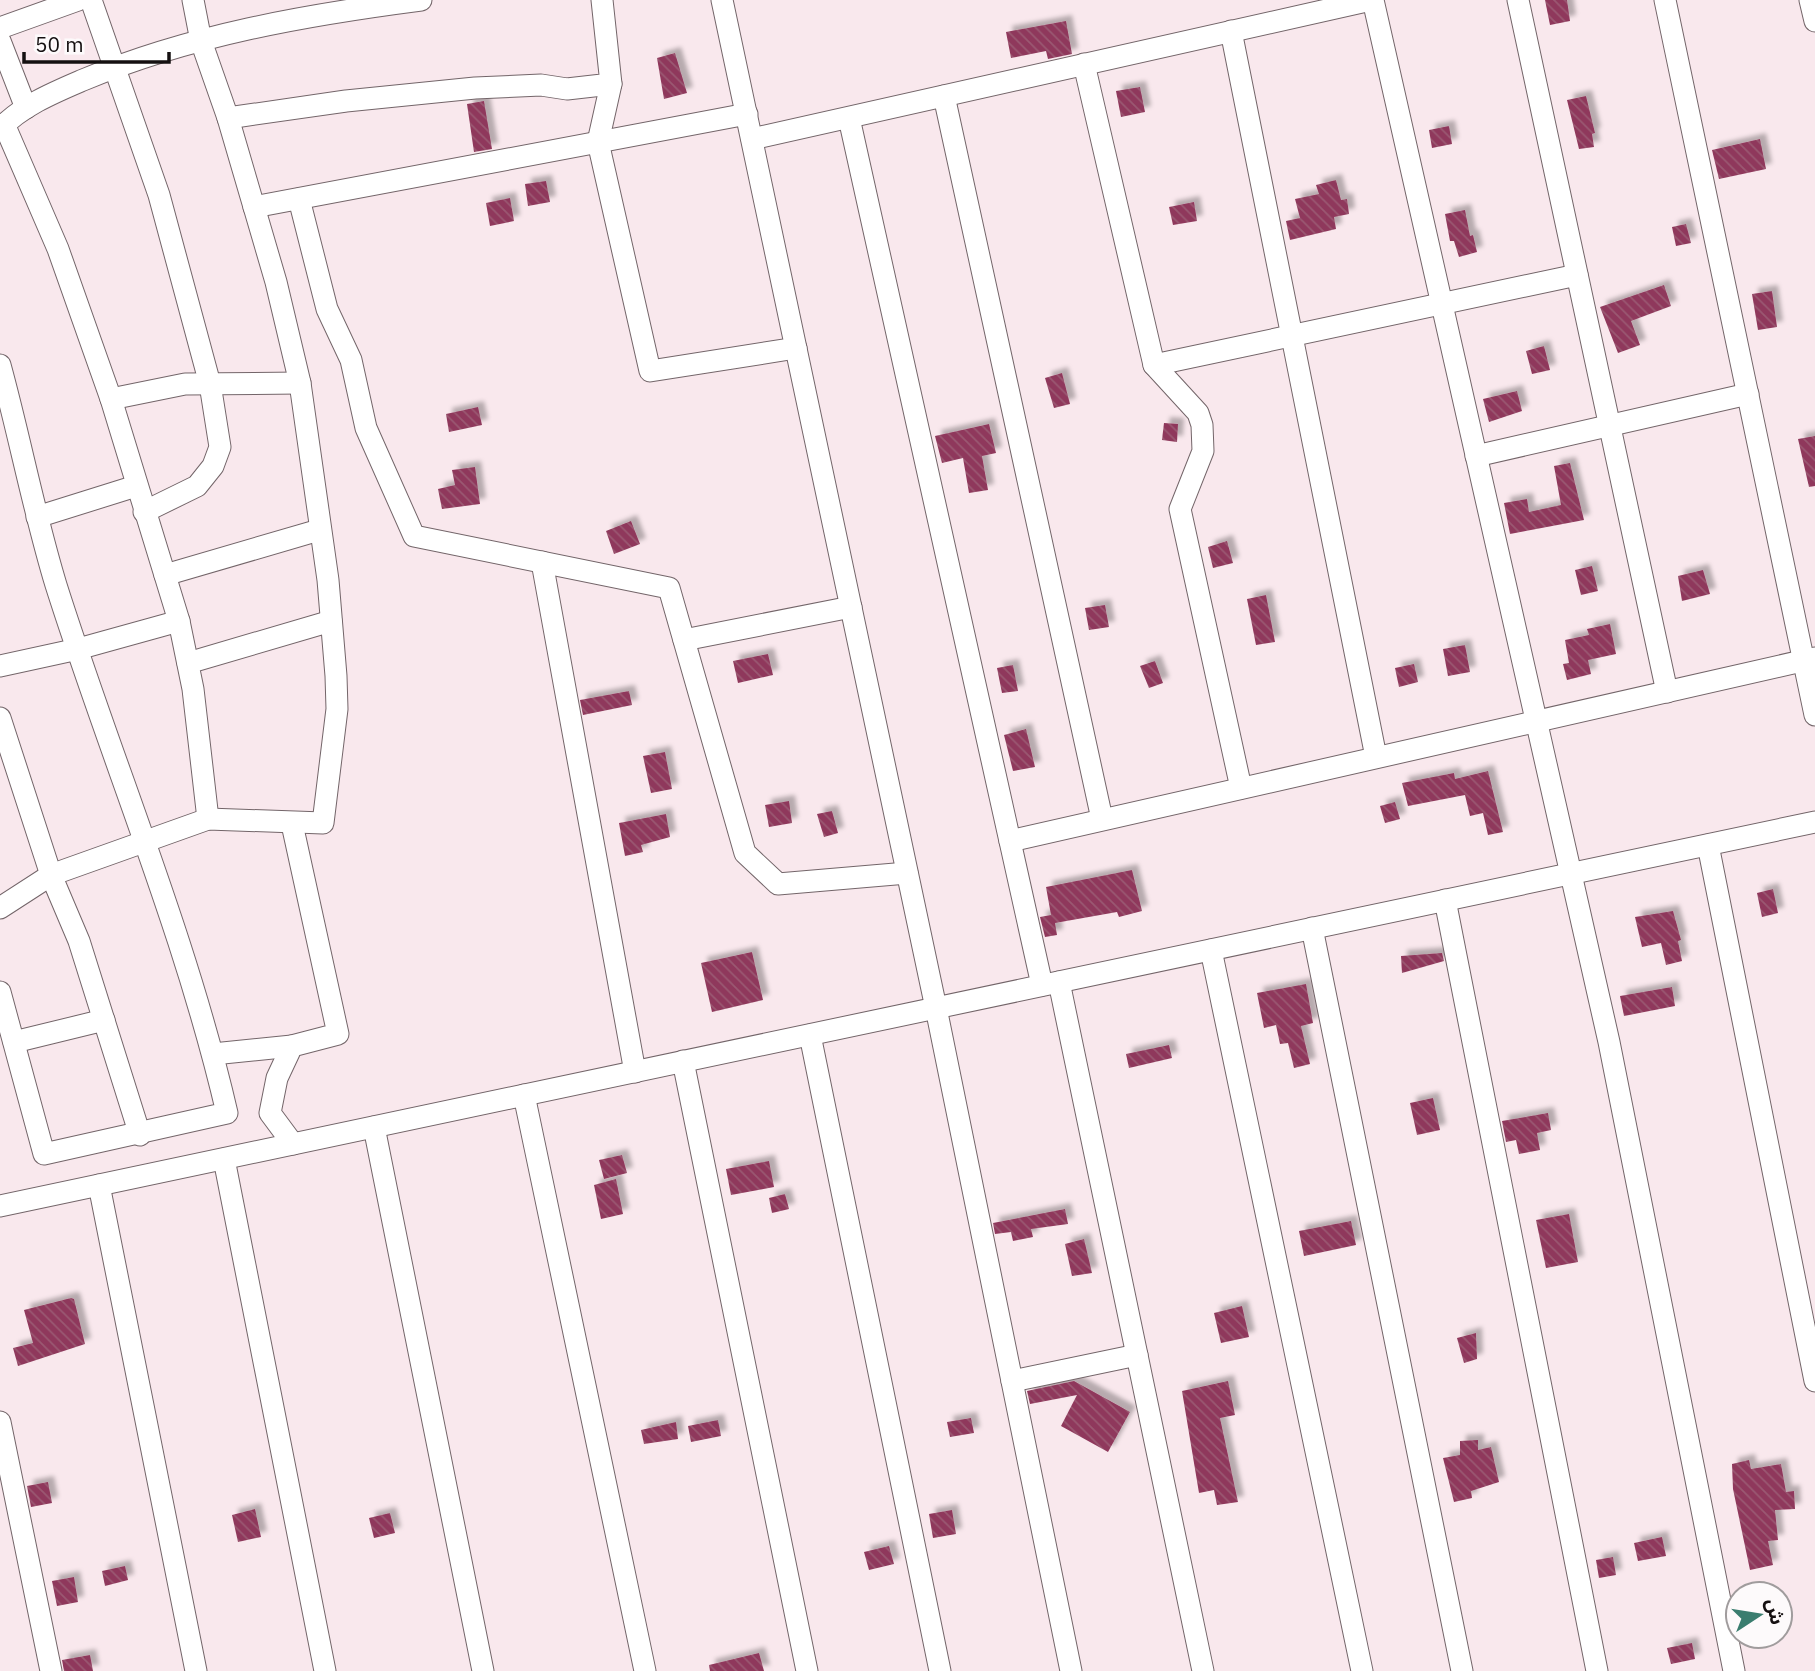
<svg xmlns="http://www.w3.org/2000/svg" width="1815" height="1671" viewBox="0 0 1815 1671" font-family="'IBM Plex Sans','Noto Sans Arabic',sans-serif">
<defs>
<pattern id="building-back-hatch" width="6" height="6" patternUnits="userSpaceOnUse" patternTransform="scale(1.75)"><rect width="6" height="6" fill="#8f385b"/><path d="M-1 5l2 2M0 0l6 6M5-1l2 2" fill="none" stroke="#9a5872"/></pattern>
<filter id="shadow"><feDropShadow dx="6" dy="-6" stdDeviation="2" flood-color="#0004"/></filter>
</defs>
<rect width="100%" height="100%" fill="#f9e8ed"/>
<g fill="url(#building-back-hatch)" filter="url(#shadow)">
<path d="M1545,0H1567L1570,21L1550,25Z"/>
<path d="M1066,21L1072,54L1048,59L1046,51L1011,58L1006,32Z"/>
<path d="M675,53L687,93L664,99L657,58Z"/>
<path d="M1140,87L1145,112L1121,117L1116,91Z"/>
<path d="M1586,96L1595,133L1592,134L1594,147L1579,149L1567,100Z"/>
<path d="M484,101L492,149L474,152L467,104Z"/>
<path d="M1449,126L1452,144L1432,148L1429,130Z"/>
<path d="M1760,139L1766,169L1719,179L1712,150Z"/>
<path d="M1336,180L1341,200L1347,199L1349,214L1334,217L1336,229L1290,240L1286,221L1300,218L1295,199L1319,194L1316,185Z"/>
<path d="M546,181L550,202L528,206L525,184Z"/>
<path d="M510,198L514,221L490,226L486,203Z"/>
<path d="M1194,202L1197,221L1173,225L1169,207Z"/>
<path d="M1465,210L1470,236L1473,235L1477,252L1459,257L1454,241H1450L1445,214Z"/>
<path d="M1686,224L1691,243L1676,246L1672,227Z"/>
<path d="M1664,285L1671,306L1631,321L1640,345L1618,353L1600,307Z"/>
<path d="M1772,291L1777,327L1758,330L1752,294Z"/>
<path d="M1544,346L1550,370L1532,374L1526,351Z"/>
<path d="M1062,373L1070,404L1054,408L1045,378Z"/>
<path d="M1517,391L1522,411L1489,422L1483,399Z"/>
<path d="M478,407L482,425L449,432L446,414Z"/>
<path d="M1164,423L1178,424L1177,442L1162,440Z"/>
<path d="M989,424L996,453L982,456L988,490L969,493L963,458L942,463L935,436Z"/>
<path d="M1815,436V486L1809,487L1798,439Z"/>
<path d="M1570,463L1584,520L1510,534L1504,503L1527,499L1529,512L1561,505L1554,466Z"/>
<path d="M475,467L480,504L442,509L438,489L455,485L452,470Z"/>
<path d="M631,521L640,544L614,554L606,531Z"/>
<path d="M1227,541L1233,563L1213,568L1208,547Z"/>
<path d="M1592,566L1598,591L1581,595L1575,570Z"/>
<path d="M1703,570L1710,594L1682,601L1678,576Z"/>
<path d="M1266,595L1275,642L1256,645L1247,599Z"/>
<path d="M1105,605L1109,627L1089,630L1085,608Z"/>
<path d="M1610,624L1616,654L1588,660L1591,674L1567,680L1563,664L1569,663L1565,640L1589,635L1587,629Z"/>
<path d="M1465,645L1470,672L1448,676L1443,649Z"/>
<path d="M768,654L773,675L738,683L733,661Z"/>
<path d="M1155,661L1163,683L1149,688L1140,666Z"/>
<path d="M1414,664L1418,682L1399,687L1395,668Z"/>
<path d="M1013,665L1018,691L1002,693L997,668Z"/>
<path d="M629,691L632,705L583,715L580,700Z"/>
<path d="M1026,729L1035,767L1013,771L1004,735Z"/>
<path d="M665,752L672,789L651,793L643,756Z"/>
<path d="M1488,771L1503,832L1488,835L1483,813L1470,816L1465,795L1408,806L1402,783L1454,773L1455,779Z"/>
<path d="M789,801L792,823L769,827L765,805Z"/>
<path d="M1395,802L1400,819L1385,823L1380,806Z"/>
<path d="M832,811L838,833L824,837L817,814Z"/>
<path d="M666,814L670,837L641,845L643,852L625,856L619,823Z"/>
<path d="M1132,870L1142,911L1119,917L1117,912L1055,923L1057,935L1045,937L1040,917L1051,915L1046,887Z"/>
<path d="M1773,889L1778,913L1762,917L1757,893Z"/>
<path d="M1673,911L1681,940L1678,941L1682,961L1666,965L1661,943L1642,947L1635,917Z"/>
<path d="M752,952L763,1000L712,1012L701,963Z"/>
<path d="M1442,953L1444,961L1402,973L1401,956Z"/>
<path d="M1306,984L1313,1023L1301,1026L1310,1064L1294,1068L1288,1043L1280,1044L1276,1025L1264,1028L1257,993Z"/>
<path d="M1672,987L1675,1006L1624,1016L1620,996Z"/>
<path d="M1169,1045L1172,1058L1129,1068L1126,1054Z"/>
<path d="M1433,1098L1440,1130L1417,1135L1410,1103Z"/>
<path d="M1548,1113L1551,1130L1537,1133L1540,1150L1519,1154L1516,1140L1506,1142L1502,1121Z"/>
<path d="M622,1155L627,1173L604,1179L599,1160Z"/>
<path d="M769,1161L774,1187L731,1195L726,1169Z"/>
<path d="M616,1179L623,1214L601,1219L594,1185Z"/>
<path d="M785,1194L789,1209L772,1213L769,1198Z"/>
<path d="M1065,1209L1068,1224L1031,1229L1033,1237L1013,1241L1011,1232L995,1234L993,1223Z"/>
<path d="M1569,1214L1578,1262L1546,1268L1536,1220Z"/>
<path d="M1351,1221L1356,1245L1304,1256L1299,1231Z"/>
<path d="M1084,1239L1092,1273L1072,1276L1065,1244Z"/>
<path d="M71,1298L74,1299L85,1344L18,1366L13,1348L33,1343L24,1310Z"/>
<path d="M1242,1306L1249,1337L1221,1343L1214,1313Z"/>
<path d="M1476,1333L1477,1359L1464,1363L1457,1338Z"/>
<path d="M1074,1381L1130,1412L1108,1452L1061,1426L1077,1395L1030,1404L1027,1391Z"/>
<path d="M1228,1381L1235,1415L1220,1418L1238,1502L1217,1505L1214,1490L1199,1493L1182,1391Z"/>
<path d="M971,1418L974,1433L950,1437L947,1422Z"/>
<path d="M718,1420L721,1436L691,1442L688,1426Z"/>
<path d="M676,1422L678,1439L644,1444L641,1430Z"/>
<path d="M1478,1440V1450L1491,1447L1499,1482L1471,1491L1472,1498L1454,1502L1443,1458L1460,1455V1441Z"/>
<path d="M1749,1460L1751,1469L1781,1464L1786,1492L1794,1491L1795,1509L1775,1510L1778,1540L1768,1541L1773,1565L1750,1570L1733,1489L1732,1464Z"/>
<path d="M48,1482L52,1503L31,1507L27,1486Z"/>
<path d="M255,1509L261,1537L238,1542L232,1515Z"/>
<path d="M952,1510L956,1534L933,1538L929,1514Z"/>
<path d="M390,1513L395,1533L374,1538L369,1518Z"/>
<path d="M1662,1537L1666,1556L1638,1561L1634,1543Z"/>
<path d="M889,1546L894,1564L869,1570L864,1552Z"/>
<path d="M1613,1557L1616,1575L1599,1578L1596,1560Z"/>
<path d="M125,1566L128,1580L105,1586L102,1571Z"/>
<path d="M74,1577L78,1602L57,1606L52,1581Z"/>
<path d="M1692,1643L1695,1659L1671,1664L1667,1648Z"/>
<path d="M759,1653L764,1671H710L709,1665Z"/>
<path d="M90,1655L93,1671H64L62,1660Z"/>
</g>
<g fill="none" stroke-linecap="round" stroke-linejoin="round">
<defs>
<g id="minor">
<path d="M91,0L159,195L210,384L220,447L213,466L197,486L144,512"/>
<path d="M722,0L936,1008L1071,1671"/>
<path d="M1373,0L1609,1042L1734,1671"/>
<path d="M1518,0L1667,692"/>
<path d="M1665,0L1815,715"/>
<path d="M1810,0L1815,21"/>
<path d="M0,28L78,0"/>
<path d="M1231,31L1376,757"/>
<path d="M0,41L26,108"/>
<path d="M1084,64L1154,365L1198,413L1202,425L1203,451L1180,509L1241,788"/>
<path d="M611,84L598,142L650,371L796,348"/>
<path d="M944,96L1102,819"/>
<path d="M228,118L346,101L475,88L541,85L567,89L611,84L602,0"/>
<path d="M849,118L1042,985"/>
<path d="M4,124L58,249L111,399"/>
<path d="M0,129C21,106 55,92 83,80C191,35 305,15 421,0"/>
<path d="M752,139L1371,0"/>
<path d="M299,199L327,309L351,360L366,428L414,536L669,588L745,853L778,884L907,873"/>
<path d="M254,207L747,114"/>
<path d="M0,365C20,438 34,513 56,585C112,762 185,932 227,1113L44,1154L0,992"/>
<path d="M1154,365L1577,275"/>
<path d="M1476,456L1748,394"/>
<path d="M37,517L136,486"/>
<path d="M542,562L635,1072"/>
<path d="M165,575L319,530"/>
<path d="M684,640L851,607"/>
<path d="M188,663L331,621"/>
<path d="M0,666L78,649L179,621"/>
<path d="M0,718L51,875L79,941L140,1135"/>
<path d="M208,819L193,689L179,621L111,399L185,384L300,383"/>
<path d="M292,824L338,1034L292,1046L277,1078L270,1113L293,1144"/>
<path d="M1010,841L1815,658"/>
<path d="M1708,845L1815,1381"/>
<path d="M1445,900L1597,1671"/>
<path d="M0,908L51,875L208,819L323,823L337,709L336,676L328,580L300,383L276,282L228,118L201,41L193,0"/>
<path d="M1312,928L1462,1671"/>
<path d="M1211,950L1362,1671"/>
<path d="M1059,982L1203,1671"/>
<path d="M810,1035L940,1671"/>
<path d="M14,1042L104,1020"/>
<path d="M213,1054L292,1046"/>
<path d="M683,1061L807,1671"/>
<path d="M524,1095L645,1671"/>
<path d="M374,1127L483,1671"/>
<path d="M224,1159L325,1671"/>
<path d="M99,1185L196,1671"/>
<path d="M0,1206L1815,822"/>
<path d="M1012,1381L1137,1355"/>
<path d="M0,1422L51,1671"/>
</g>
</defs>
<use href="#minor" stroke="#736569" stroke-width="23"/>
<use href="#minor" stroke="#fff" stroke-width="21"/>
</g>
<g transform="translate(1759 1615) rotate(78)"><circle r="33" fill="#fdfafb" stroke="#a09c9d" stroke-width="2"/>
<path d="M0-5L12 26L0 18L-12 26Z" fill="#3a7d6f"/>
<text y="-10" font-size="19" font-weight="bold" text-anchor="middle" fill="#151011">ش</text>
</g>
<path d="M24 52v10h145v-10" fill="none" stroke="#151011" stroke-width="3.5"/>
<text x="35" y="52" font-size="21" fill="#151011" stroke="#fdfafb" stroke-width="5" paint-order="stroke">50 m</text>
</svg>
